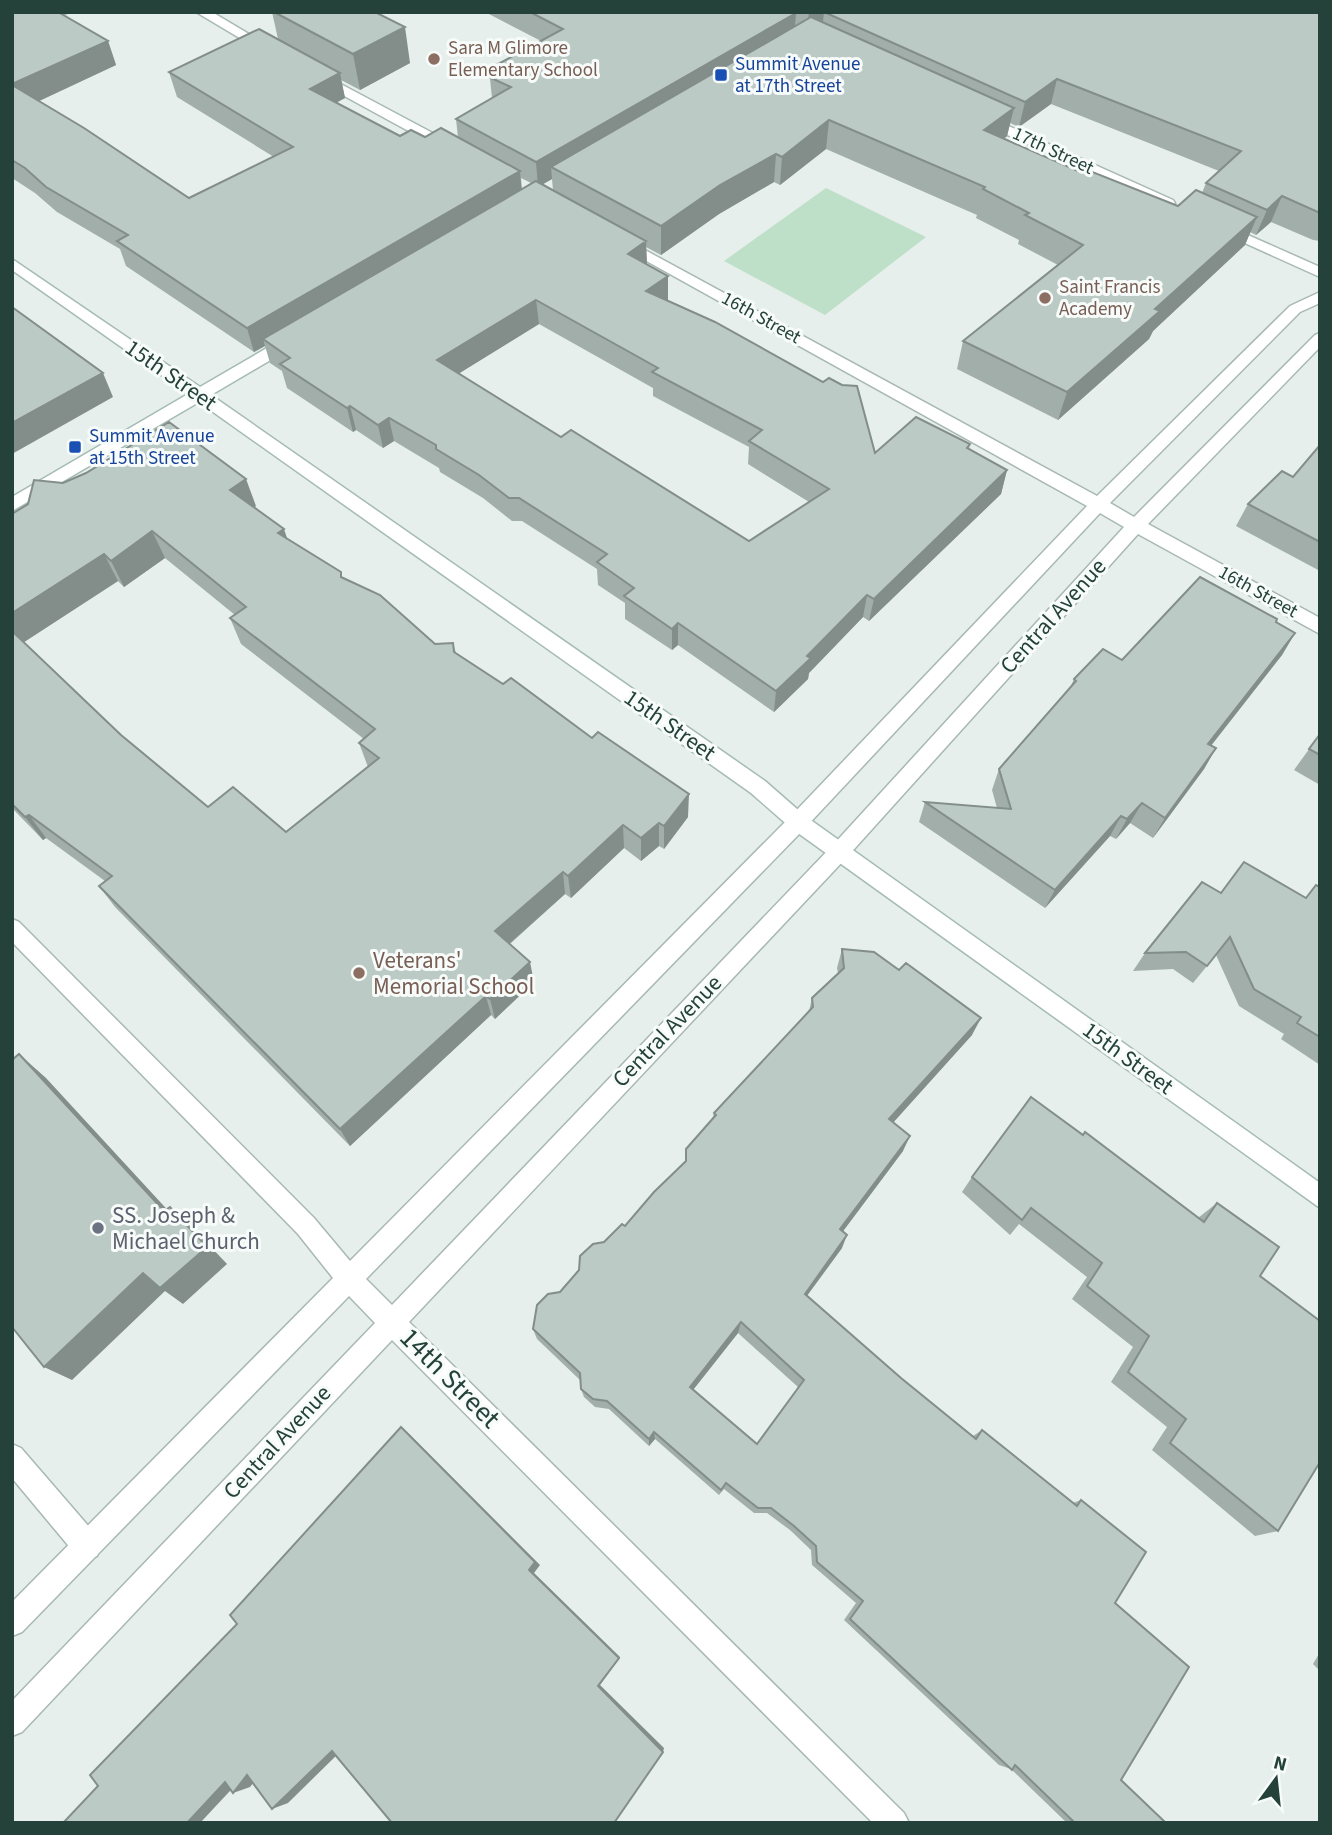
<svg xmlns="http://www.w3.org/2000/svg" width="1332" height="1835" viewBox="0 0 1332 1835" font-family="'Source Sans 3',sans-serif">
<rect width="100%" height="100%" fill="#e6efeb"/>
<path fill="#bfe0c8" d="M826,188L926,237L825,315L724,261Z"/>
<g fill="none" stroke-linecap="round" stroke-linejoin="round">
<defs>
<path id="lane" d="M12,1444L21,1448L97,1536L100,1546L97,1556L87,1559L77,1556L12,1478Z"/>
<g id="street">
<path d="M196,12H212L276,50L270,54L265,53Z"/>
<path d="M320,73L457,146L459,149L457,152H447L315,80L314,77Z"/>
<path d="M984,115L1173,200L1175,203L1173,206H1163L979,122L977,119Z"/>
<path d="M1223,224L1320,267V277L1218,231L1216,228L1218,225Z"/>
<path d="M621,237L1097,496L1290,306L1320,292V303L1300,312L1110,503L1134,517L1315,335L1320,333V347L1148,524L1320,618V634L1138,534L847,857L409,1322L904,1813L909,1823H873L392,1340L22,1732L12,1736V1701L375,1323L349,1296L22,1632L12,1636V1602L333,1278L298,1234L12,942V919L19,922L314,1218L350,1261L791,816L1087,506L616,244L614,241ZM1100,513L1124,527L833,845L392,1305L366,1279L805,828Z"/>
</g>
<g id="secondary">
<path d="M52,12H69L12,38V29Z"/>
<path d="M12,259L200,387L286,337H296L299,341L296,345L211,395L765,781L805,816L1320,1183V1208L791,828L751,793L199,402L12,511V497L188,394L12,270Z"/>
</g>
</defs>
<use href="#lane" stroke="#a8b8b2" stroke-width="3"/>
<use href="#street" stroke="#a8b8b2" stroke-width="3"/>
<use href="#secondary" stroke="#a4bbb3" stroke-width="3"/>
<use href="#lane" fill="#fff" fill-rule="evenodd"/>
<use href="#street" fill="#fff" fill-rule="evenodd"/>
<use href="#secondary" fill="#fff" fill-rule="evenodd"/>
</g>
<g fill="#a1aea9" fill-rule="evenodd">
<path d="M12,12L108,41L116,65L39,101L189,198L274,157L177,97L169,72L278,39L272,12H375L410,63L360,90L341,80L345,98L336,102L400,136L458,138L456,119L492,98L489,69L541,41L485,12H1320V241L1313,240L1271,222L1256,235L1250,232L1245,245L1153,331L1149,339L1058,420L957,369L963,341L1058,265L1018,244L1019,240L976,218L977,215L826,149L780,185L774,182L719,214L661,255L646,247L647,264L667,300L875,453L970,444L969,449L1007,470L1001,494L869,621L863,617L809,673L808,679L774,712L678,645L672,650L625,619V603L598,585L597,569L522,521H512L483,498L440,472L439,468L394,441L383,448L356,430L353,432L287,388L282,371L270,363L265,346L254,352L126,266L120,249L57,212L35,193L12,178ZM1051,104L1219,171L1206,183L1202,193L1178,206L1080,172L1004,139L1007,136L1010,123L1019,127ZM521,178L531,183L522,189ZM552,179L553,190L543,184ZM539,324L653,388V396L749,447L748,464L809,502L749,541L561,437L459,373Z"/>
<path d="M1320,445V571L1236,526L1248,504L1293,477Z"/>
<path d="M256,506L254,507L287,539L435,644L453,643L456,653L688,817L664,849L659,846L641,861L624,848L571,898L565,894L510,944L534,982L495,1019L491,1015L350,1146L115,907L99,886L105,881L46,838L43,840L12,808V514ZM165,558L235,615L230,618L241,644L364,739L359,743L368,767L286,832L208,807L121,735L24,642L118,581L124,587Z"/>
<path d="M1276,622L1295,633L1282,655L1211,745L1216,748L1204,769L1153,838L1130,823L1116,839L1110,836L1045,908L919,822L925,802L997,808L992,790L999,769L1070,688L1074,679L1122,660Z"/>
<path d="M1320,734V785L1294,770Z"/>
<path d="M1320,887V1065L1281,1039L1284,1034L1239,1006L1216,955L1193,983L1173,969L1133,971L1145,953L1221,893L1305,898Z"/>
<path d="M842,949L972,1035L893,1122L903,1151L843,1231L842,1248L807,1296L901,1378L973,1436L982,1430L1073,1503L1081,1500L1115,1603L1121,1780L1166,1823H1067L1011,1769L999,1765L844,1620L856,1603L812,1565L811,1550L790,1530L767,1513H754L724,1489L719,1495L655,1439L649,1446L609,1409L595,1407L584,1397L581,1389L580,1380L537,1339L533,1329L560,1292L604,1242L625,1226L685,1162L686,1149L713,1117L714,1113L809,1011L812,998L838,973L837,968ZM738,1333L798,1387L757,1444L693,1390Z"/>
<path d="M972,1177L1198,1218L1217,1203L1260,1276L1278,1531L1255,1536L1152,1450L1167,1427L1111,1382L1133,1347L1072,1299L1087,1277L1019,1224L1010,1235L962,1192Z"/>
<path d="M1320,1652V1671L1313,1664Z"/>
</g>
<g fill="#838d89">
<path d="M809,12H838H824L823,21L807,31Z"/>
<path d="M796,13L794,38L551,167L552,179L538,187L536,162Z"/>
<path d="M405,27L410,63L360,90L353,54Z"/>
<path d="M108,41L116,65L22,109L12,84Z"/>
<path d="M340,73L345,98L316,114L310,89Z"/>
<path d="M1057,79L1051,104L1019,127L1025,102Z"/>
<path d="M1014,108L1007,136L978,158L984,130Z"/>
<path d="M829,120L826,149L780,185L782,157Z"/>
<path d="M776,154L774,182L719,214L661,255V226L720,185Z"/>
<path d="M520,171L522,196L263,339L265,346L254,352L247,328Z"/>
<path d="M1282,196L1271,222L1256,235L1267,210Z"/>
<path d="M1257,217L1245,245L1153,331L1149,339L1058,420L1067,392L1155,309Z"/>
<path d="M646,241L647,265L628,254Z"/>
<path d="M668,276V300L646,315V291Z"/>
<path d="M536,300L539,324L442,384L437,360Z"/>
<path d="M103,373L113,397L12,454V423Z"/>
<path d="M350,406L356,430L353,432L347,408Z"/>
<path d="M389,418L394,441L383,448L378,425Z"/>
<path d="M1007,470L1001,494L869,621L874,599Z"/>
<path d="M246,479L256,506L240,517L230,490Z"/>
<path d="M284,529L293,556L278,533Z"/>
<path d="M152,531L165,558L124,587L111,561Z"/>
<path d="M104,554L118,581L18,646L12,638V613Z"/>
<path d="M867,595L863,617L809,673L808,679L774,712L776,691L807,656Z"/>
<path d="M678,623V645L672,650V629Z"/>
<path d="M1295,633L1282,655L1196,765L1208,744Z"/>
<path d="M1216,748L1204,769L1153,838L1165,818Z"/>
<path d="M689,794L688,817L664,849V826Z"/>
<path d="M1142,803L1130,823L1116,839L1127,819Z"/>
<path d="M29,815L46,838L43,840L25,817Z"/>
<path d="M1121,816L1110,836L1045,908L1055,890Z"/>
<path d="M659,823V846L641,861V838Z"/>
<path d="M623,825L624,848L571,898L568,876Z"/>
<path d="M563,872L565,894L500,952L495,931Z"/>
<path d="M530,962L534,982L495,1019L490,999Z"/>
<path d="M486,996L491,1015L350,1146L340,1129Z"/>
<path d="M981,1018L972,1035L883,1134L889,1119Z"/>
<path d="M19,1054L46,1078L186,1230L164,1211Z"/>
<path d="M910,1136L903,1151L835,1242L840,1229Z"/>
<path d="M170,1207L191,1226L227,1264L183,1304L165,1291L72,1380L44,1367L143,1273Z"/>
<path d="M847,1235L842,1248L800,1305L805,1294Z"/>
<path d="M741,1322L738,1333L689,1395L690,1387Z"/>
<path d="M401,1427L410,1435L540,1565L534,1573L620,1657L600,1685L664,1748L663,1752L598,1686L529,1570Z"/>
<path d="M654,1432L655,1439L649,1446V1439Z"/>
<path d="M345,1747L288,1803L272,1809L332,1751Z"/>
<path d="M264,1770L250,1787L233,1793L247,1775Z"/>
<path d="M243,1777L200,1823H187L225,1782Z"/>
</g>
<g fill="#bbcac4" stroke="#838d89" stroke-width="2" fill-rule="evenodd">
<path d="M12,12H58L108,41L12,84Z"/>
<path d="M274,12H375L405,27L353,54Z"/>
<path d="M530,12H793L796,13L536,162L456,119L511,87L489,77L496,72L489,69L563,29Z"/>
<path d="M824,12H1320V213L1282,196L1267,210L1206,183L1241,151L1057,79L1025,102Z"/>
<path d="M811,17L1014,108L984,130L1080,172L1085,169L1178,206L1196,190L1257,217L1155,309L1160,311L1067,392L963,341L1083,245L1025,215L1029,213L983,189L985,187L829,120L782,157L776,154L720,185L661,226L551,167Z"/>
<path d="M259,29L340,73L310,89L400,136L411,130L425,137L441,128L520,171L247,328L117,241L128,235L46,187L25,168L12,160V85L84,128L189,198L293,147L169,72Z"/>
<path d="M536,181L646,241L628,254L668,276L646,291L715,322L823,382L829,378L842,385L857,386L875,453L916,417L970,444L967,448L1007,470L874,599L867,595L807,656L811,658L776,691L678,623L672,629L624,596L634,588L597,562L607,554L519,498H509L479,475L436,449V445L389,418L378,425L350,406L347,408L280,364L290,358L263,339ZM536,300L658,368L652,372L762,430L749,441L829,489L749,541L571,430L561,437L437,360Z"/>
<path d="M12,307L103,373L12,423Z"/>
<path d="M169,422L246,479L230,490L284,529L278,533L341,572V577L380,595L435,644L453,643L454,652L503,684L511,678L592,738L598,732L689,794L664,826L659,823L641,838L623,825L568,876L563,872L495,931L530,962L490,999L486,996L340,1129L99,886L112,876L29,815L25,817L12,804V631L121,735L208,807L233,787L286,832L379,758L359,743L375,729L230,618L246,607L152,531L111,561L104,554L12,613V514L28,504L34,480L63,483L86,473Z"/>
<path d="M1320,445V542L1248,504L1282,471L1293,477Z"/>
<path d="M1200,577L1277,619L1276,622L1295,633L1208,744L1216,748L1165,818L1142,803L1127,819L1121,816L1055,890L925,802L1011,809L999,769L1076,681L1074,679L1103,649L1122,660Z"/>
<path d="M1320,734V755L1309,749Z"/>
<path d="M1244,862L1306,898L1316,885L1320,887V1037L1297,1023L1301,1017L1254,989L1230,937L1207,966L1186,952L1145,953L1202,882L1221,893Z"/>
<path d="M842,949L874,952L899,970L906,963L981,1018L889,1119L910,1136L840,1229L847,1235L805,1294L901,1378L976,1439L982,1430L1077,1506L1081,1500L1146,1552L1115,1603L1189,1667L1121,1780L1166,1823H1075L1015,1765L1012,1770L850,1619L863,1601L817,1562L816,1546L794,1526L771,1508H758L726,1483L721,1490L654,1432L649,1439L607,1401L593,1399L581,1389L580,1373L533,1329L537,1305L548,1294L560,1292L579,1270L580,1256L593,1244L604,1242L622,1224L625,1226L654,1192L686,1161V1149L716,1115L714,1113L813,1007L812,998L844,968ZM741,1322L804,1380L757,1444L690,1387Z"/>
<path d="M19,1054L164,1211L170,1207L207,1247L160,1288L143,1273L44,1367L12,1327V1060Z"/>
<path d="M1031,1097L1083,1135L1085,1132L1204,1222L1217,1203L1279,1247L1260,1276L1320,1321V1462L1278,1531L1170,1443L1186,1419L1128,1372L1149,1336L1087,1286L1102,1263L1031,1208L1022,1220L972,1177Z"/>
<path d="M401,1427L535,1562L529,1570L619,1658L598,1686L663,1752L614,1823H392L332,1751L272,1809L247,1775L233,1793L225,1782L187,1823H63L98,1786L90,1775L237,1624L230,1615Z"/>
</g>
<g fill="#8d6e63" stroke="#f7fbf9" stroke-width="2.5">
<circle cx="434" cy="59" r="7"/>
<circle cx="1045" cy="298" r="7"/>
<circle cx="359" cy="973" r="7"/>
</g>
<g fill="#1a4fb4" stroke="#f7fbf9" stroke-width="2.5">
<rect x="714" y="68" width="14" height="14" rx="3.5"/>
<rect x="68" y="440" width="14" height="14" rx="3.5"/>
</g>
<circle fill="#6b7280" stroke="#f7fbf9" stroke-width="2.5" cx="98" cy="1228" r="7"/>
<g text-anchor="middle" dominant-baseline="central" stroke-width="6" stroke-linejoin="round" paint-order="stroke">
<g font-size="19" fill="#785e54" stroke="#f7fbf9" text-anchor="start">
<text x="448" y="48">Sara M Glimore<tspan x="448" dy="22">Elementary School</tspan></text>
<text x="1059" y="287">Saint Francis<tspan x="1059" dy="22">Academy</tspan></text>
</g>
<g font-size="19" fill="#164399" stroke="#f7fbf9" text-anchor="start">
<text x="735" y="64">Summit Avenue<tspan x="735" dy="22">at 17th Street</tspan></text>
<text x="89" y="436">Summit Avenue<tspan x="89" dy="22">at 15th Street</tspan></text>
</g>
<g font-size="19" fill="#24423a" stroke="#f7fbf9">
<text transform="translate(1053 151) rotate(25)">17th Street</text>
<text transform="translate(761 318) rotate(29)">16th Street</text>
<text transform="translate(1258 592) rotate(29)">16th Street</text>
</g>
<g font-size="23" fill="#24423a" stroke="#f7fbf9">
<text transform="translate(171 375) rotate(35)">15th Street</text>
<text transform="translate(1053 616) rotate(-48)">Central Avenue</text>
<text transform="translate(670 725) rotate(35)">15th Street</text>
<text transform="translate(667 1031) rotate(-46)">Central Avenue</text>
<text transform="translate(1128 1058) rotate(36)">15th Street</text>
<text transform="translate(277 1442) rotate(-47)">Central Avenue</text>
</g>
<g font-size="23" fill="#785e54" stroke="#f7fbf9" text-anchor="start">
<text x="373" y="960">Veterans'<tspan x="373" dy="26">Memorial School</tspan></text>
</g>
<g font-size="23" fill="#5b616d" stroke="#f7fbf9" text-anchor="start">
<text x="112" y="1215">SS. Joseph &amp;<tspan x="112" dy="26">Michael Church</tspan></text>
</g>
<g font-size="28" fill="#24423a" stroke="#f7fbf9">
<text transform="translate(450 1378) rotate(45)">14th Street</text>
</g>
</g>
<rect width="1332" height="1835" fill="none" stroke="#24423a" stroke-width="28"/>
<g transform="translate(1276 1779) rotate(15)" stroke="#f7fbf9" stroke-width="5" paint-order="stroke">
<path d="M0-5L12 26L0 18L-12 26Z" fill="#24423a"/>
<text y="-10" font-size="19" font-weight="bold" text-anchor="middle" fill="#24423a">N</text>
</g>
</svg>
